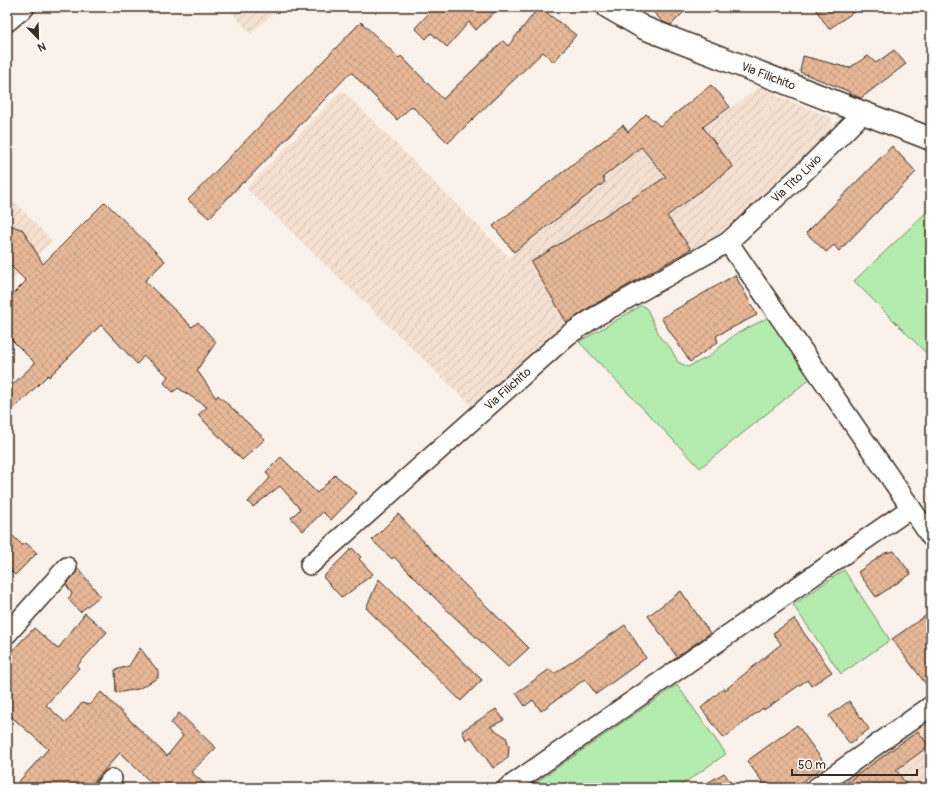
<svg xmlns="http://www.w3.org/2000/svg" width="938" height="795" viewBox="0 0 938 795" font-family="Pangolin,sans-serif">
<defs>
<pattern id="industrial-furrows" width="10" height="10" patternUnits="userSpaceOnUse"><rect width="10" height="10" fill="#f4e0d1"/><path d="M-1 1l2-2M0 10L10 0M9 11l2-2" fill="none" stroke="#d2c0b3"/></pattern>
<pattern id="building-cross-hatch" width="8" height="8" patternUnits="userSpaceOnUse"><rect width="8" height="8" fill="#e7b898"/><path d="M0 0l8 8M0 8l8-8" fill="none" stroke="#c79e83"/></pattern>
</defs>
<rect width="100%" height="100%" fill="#faf1ea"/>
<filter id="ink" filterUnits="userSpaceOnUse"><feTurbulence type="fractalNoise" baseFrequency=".025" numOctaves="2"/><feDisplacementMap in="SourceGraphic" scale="8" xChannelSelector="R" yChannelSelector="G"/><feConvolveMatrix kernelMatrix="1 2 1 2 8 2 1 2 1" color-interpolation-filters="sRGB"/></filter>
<g filter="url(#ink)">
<g fill="url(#industrial-furrows)">
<path d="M227,7H280L251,34Z"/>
<path d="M762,85L779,97L831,117L833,125L831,130L822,140L743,216L718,234L564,331L475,409L246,188L342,90L509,257L608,181L604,177L640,148L655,164Z"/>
<path d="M7,194L52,241L7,285Z"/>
<path d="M931,716V788H828Z"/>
</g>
<g fill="#b4ebae" stroke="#788a66">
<path d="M931,208V358L854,281Z"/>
<path d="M642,305L647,309L661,339L670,347L678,362L688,367L708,357L734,335L769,317L812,377L700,468L579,342Z"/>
<path d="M844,570L890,640L841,674L793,605Z"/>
<path d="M677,685L726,754L677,788H534L532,785Z"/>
</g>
<g fill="url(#building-cross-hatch)" stroke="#3b2a1e">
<path d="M435,7H500L476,30L469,22L447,47L431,33L426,39L415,28Z"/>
<path d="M539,7L576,35L554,62L543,52L448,143L412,106L397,120L351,72L244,183L243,182L209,218L188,200L361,22L399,58L401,56L443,99L503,41L508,46Z"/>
<path d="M648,7H689L671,25L663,22Z"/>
<path d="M814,7H861L829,29Z"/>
<path d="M894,50L906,64L861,98L850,94L848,91L800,72L803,56L849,68L868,56L876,63Z"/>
<path d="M711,85L720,94L730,107L703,127L733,167L667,216L691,249L590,307L567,323L531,262L666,177L641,147L603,177L605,182L514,252L493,226L623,125L628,132L646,114L660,126Z"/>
<path d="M892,146L916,172L839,251L834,245L826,252L806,233Z"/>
<path d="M105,202L165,261L145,281L192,327L198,322L216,342L197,370L216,398L218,395L265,439L242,460L198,415L207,407L178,388L173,392L164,383L168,376L144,356L137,364L101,325L49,377L48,375L7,416V390L35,363L7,335V300L26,281L7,262V224L23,230L43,264Z"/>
<path d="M735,275L757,315L716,336L718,342L690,362L661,318Z"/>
<path d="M281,457L317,493L335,475L357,493L331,520L323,512L303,531L291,518L300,509L280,486L253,507L248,502L270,478L266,472Z"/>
<path d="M398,514L455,575L529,648L508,667L448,611L394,557L392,559L372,540Z"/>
<path d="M7,530L22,545L26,543L37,553L15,575L7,567Z"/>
<path d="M352,548L361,557L359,559L373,574L342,598L323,577Z"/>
<path d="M894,551L911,574L876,597L858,572L885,553Z"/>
<path d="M78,568L100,596L80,612L68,599L72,594L66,584L75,574Z"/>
<path d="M379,579L482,680L461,701L366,608Z"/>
<path d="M681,591L710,633L677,657L648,616Z"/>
<path d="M931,612V691L892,639Z"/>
<path d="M85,613L107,632L77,666L79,668L46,705L66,723L82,703L89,705L101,692L167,756L183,736L171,723L179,713L216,748L191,772L209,788H157L120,753L88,788H13L48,749L7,713V656L34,628L58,649Z"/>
<path d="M794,619L832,672L811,686L807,680L764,710L763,708L724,738L701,708L724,688L725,690L781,644L773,633Z"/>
<path d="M625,625L646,658L596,694L585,679L541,711L533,700L525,706L516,693L550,669L554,674Z"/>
<path d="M140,648L158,671V678L138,689L116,693L115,670L129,666Z"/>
<path d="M849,701L869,729L850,744L829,716Z"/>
<path d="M496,709L504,720L490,727L506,737L509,746L508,758L493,768L471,737L466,740L462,731Z"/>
<path d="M797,725L826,765L793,788H767L747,761Z"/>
<path d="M918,731L929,746L896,770L909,788H839Z"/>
<path d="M724,773L735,788H699Z"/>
</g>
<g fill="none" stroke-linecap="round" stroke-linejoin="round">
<defs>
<g id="minor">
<path d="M7,22L25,7"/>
<path d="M728,242L931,537"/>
<path id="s1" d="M310,565L568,335L595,317L728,242L806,170L863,113"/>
<path d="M7,634L67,567"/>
<path d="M104,788L112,779"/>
<path d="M507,788L911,508"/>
<path d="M816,788L931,706"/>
</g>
<g id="tertiary">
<path id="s2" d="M608,7L644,28L931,139"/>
</g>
</defs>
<use href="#minor" stroke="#3b2a1e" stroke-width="22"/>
<use href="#tertiary" stroke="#3b2a1e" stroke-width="25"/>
<use href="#minor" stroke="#fff" stroke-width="19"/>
<use href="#tertiary" stroke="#fff" stroke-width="22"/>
</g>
</g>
<g text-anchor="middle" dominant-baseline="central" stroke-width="3.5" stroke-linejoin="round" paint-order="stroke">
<g font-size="12" fill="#3b2a1e" stroke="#fff">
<text stroke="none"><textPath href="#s2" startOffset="175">Via Filichito</textPath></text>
<text stroke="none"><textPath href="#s1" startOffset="624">Via Tito Livio</textPath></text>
<text stroke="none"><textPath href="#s1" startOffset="265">Via Filichito</textPath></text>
</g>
</g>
<rect width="938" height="795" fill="none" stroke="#fff" stroke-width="24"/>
<rect x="12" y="12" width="914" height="771" fill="none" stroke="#3b2a1e" stroke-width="1.5" filter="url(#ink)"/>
<g transform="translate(38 38) rotate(157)" stroke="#ffffff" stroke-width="3" paint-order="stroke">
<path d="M0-3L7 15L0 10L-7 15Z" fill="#3b2a1e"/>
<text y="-6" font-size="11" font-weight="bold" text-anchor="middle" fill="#3b2a1e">N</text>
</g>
<path d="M792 769v6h125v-6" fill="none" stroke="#3b2a1e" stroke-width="2"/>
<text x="798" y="769" font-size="12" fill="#3b2a1e" stroke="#ffffff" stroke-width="3" paint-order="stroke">50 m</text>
</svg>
